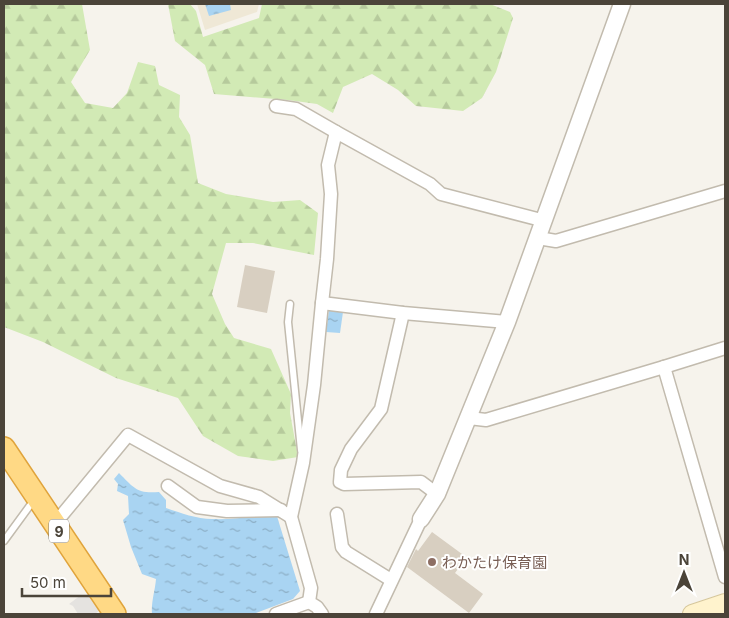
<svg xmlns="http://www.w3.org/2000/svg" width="729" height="618" viewBox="0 0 729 618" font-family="Inter,'Noto Sans JP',sans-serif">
<defs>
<pattern id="forest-firs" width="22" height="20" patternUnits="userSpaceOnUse" patternTransform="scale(1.25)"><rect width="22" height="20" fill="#d2eab5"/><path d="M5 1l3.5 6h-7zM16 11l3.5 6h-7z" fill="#b6ca9c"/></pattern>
<pattern id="water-ripples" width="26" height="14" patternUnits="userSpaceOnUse" patternTransform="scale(1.25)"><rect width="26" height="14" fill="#a9d4f2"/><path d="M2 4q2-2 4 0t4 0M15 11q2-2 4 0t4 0" fill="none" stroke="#8caec5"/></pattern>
</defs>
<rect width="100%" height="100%" fill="#f6f3ec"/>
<path fill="#efe8d6" d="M197,4H259L257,12L205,30Z"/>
<g fill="url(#forest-firs)">
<path d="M4,4H82L90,50L71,82L85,103L113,108L127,93L138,62L155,66L159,85L180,95L179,117L190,135L198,183L226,194L273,202L300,200L318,213L314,255L253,243H226L212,294L225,324L234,338L271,349L291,394L290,413L298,457L273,461L238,456L203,436L178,398L116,378L43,342L4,327Z"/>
<path d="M168,4H190L196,11L203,37L259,18L262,4H490L510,12L513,18L496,72L482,98L463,111L416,106L398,90L372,74L343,87L333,113L317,104L288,100L214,94L205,65L175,41Z"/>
</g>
<path fill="#e5e3e0" d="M81,595L91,597L100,610L95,614H78L73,606L69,604Z"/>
<g fill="url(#water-ripples)">
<path d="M205,4H230L231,10L209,16Z"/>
<path d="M329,310L343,312L340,333L326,332Z"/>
<path d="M119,473C134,488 137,494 159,492L166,500V508C181,513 197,519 212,519C233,520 255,516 276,513L300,591L293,599L253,614H152C151,602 155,591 156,579L142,574L131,547L123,520L129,514L128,496L117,491L118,484L114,479Z"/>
</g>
<g fill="#d8cfc1">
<path d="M245,265L275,271L267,313L237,307Z"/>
<path d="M432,532L462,554L463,562L455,573L483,594L469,613L407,567L416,549L418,551Z"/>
</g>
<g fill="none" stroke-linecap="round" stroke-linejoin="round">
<defs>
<g id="service">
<path d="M290,304L288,322L301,450"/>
<path d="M4,541L34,500"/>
</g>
<g id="minor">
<path d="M276,106L296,109L336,132"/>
<path d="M538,238L556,241L725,191"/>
<path d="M403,313L381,409L351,449L341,470L340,482L344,484L421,482L437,494"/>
<path d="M507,322L403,313L322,303L327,259L331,194L328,165L336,132L430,184L441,194L545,221"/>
<path d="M725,348L664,367L725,577"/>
<path d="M469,418L486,420L664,367"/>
<path d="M168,486L197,507L227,511L281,510"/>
<path d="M337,514L342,547L346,552L391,580"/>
<path d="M53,522L62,515L128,435L220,486L259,497L291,517"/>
<path d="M276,614L309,602"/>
<path d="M322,614L317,607L309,602L311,588L291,517L303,463L314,385L322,303"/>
<path d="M376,614L421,519"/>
</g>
<path id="tertiary" d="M421,519L437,494L507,322L622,4"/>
<path id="secondary" d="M692,614L725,603"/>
<path id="trunk" d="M4,448L115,614"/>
</defs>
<use href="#service" stroke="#c2bbae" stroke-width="9"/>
<use href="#minor" stroke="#c2bbae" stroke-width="15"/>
<use href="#tertiary" stroke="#c2bbae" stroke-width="19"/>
<use href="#secondary" stroke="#d6c79b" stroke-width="20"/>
<use href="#trunk" stroke="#e0a43c" stroke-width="24"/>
<use href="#service" stroke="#fff" stroke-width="6"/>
<use href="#minor" stroke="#fff" stroke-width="12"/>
<use href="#tertiary" stroke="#fff" stroke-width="16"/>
<use href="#secondary" stroke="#fff3cd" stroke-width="18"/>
<use href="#trunk" stroke="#ffd985" stroke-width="21"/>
</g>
<circle fill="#8d6e63" stroke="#fff" stroke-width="2" cx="432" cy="562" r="5"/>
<g text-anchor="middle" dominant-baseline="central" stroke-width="4" stroke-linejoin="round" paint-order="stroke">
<rect fill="#fff" stroke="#817c74" stroke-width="1" x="49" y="519.5" width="20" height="23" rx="4"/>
<g font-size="14" font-weight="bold" fill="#4b4439">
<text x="59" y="531">9</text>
</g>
<g font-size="15" fill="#785e54" stroke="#fff" text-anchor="start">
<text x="442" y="562">わかたけ保育園</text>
</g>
</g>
<rect width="729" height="618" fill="none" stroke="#4b4439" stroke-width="10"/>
<g transform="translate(684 573)" stroke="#ffffff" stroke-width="4" paint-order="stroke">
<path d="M0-4L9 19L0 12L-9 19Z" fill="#4b4439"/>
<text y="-8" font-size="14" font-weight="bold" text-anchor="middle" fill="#4b4439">N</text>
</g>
<path d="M22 588v8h89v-8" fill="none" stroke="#4b4439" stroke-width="2.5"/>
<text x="30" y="588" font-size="15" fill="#4b4439" stroke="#ffffff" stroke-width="4" paint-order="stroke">50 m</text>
</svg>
